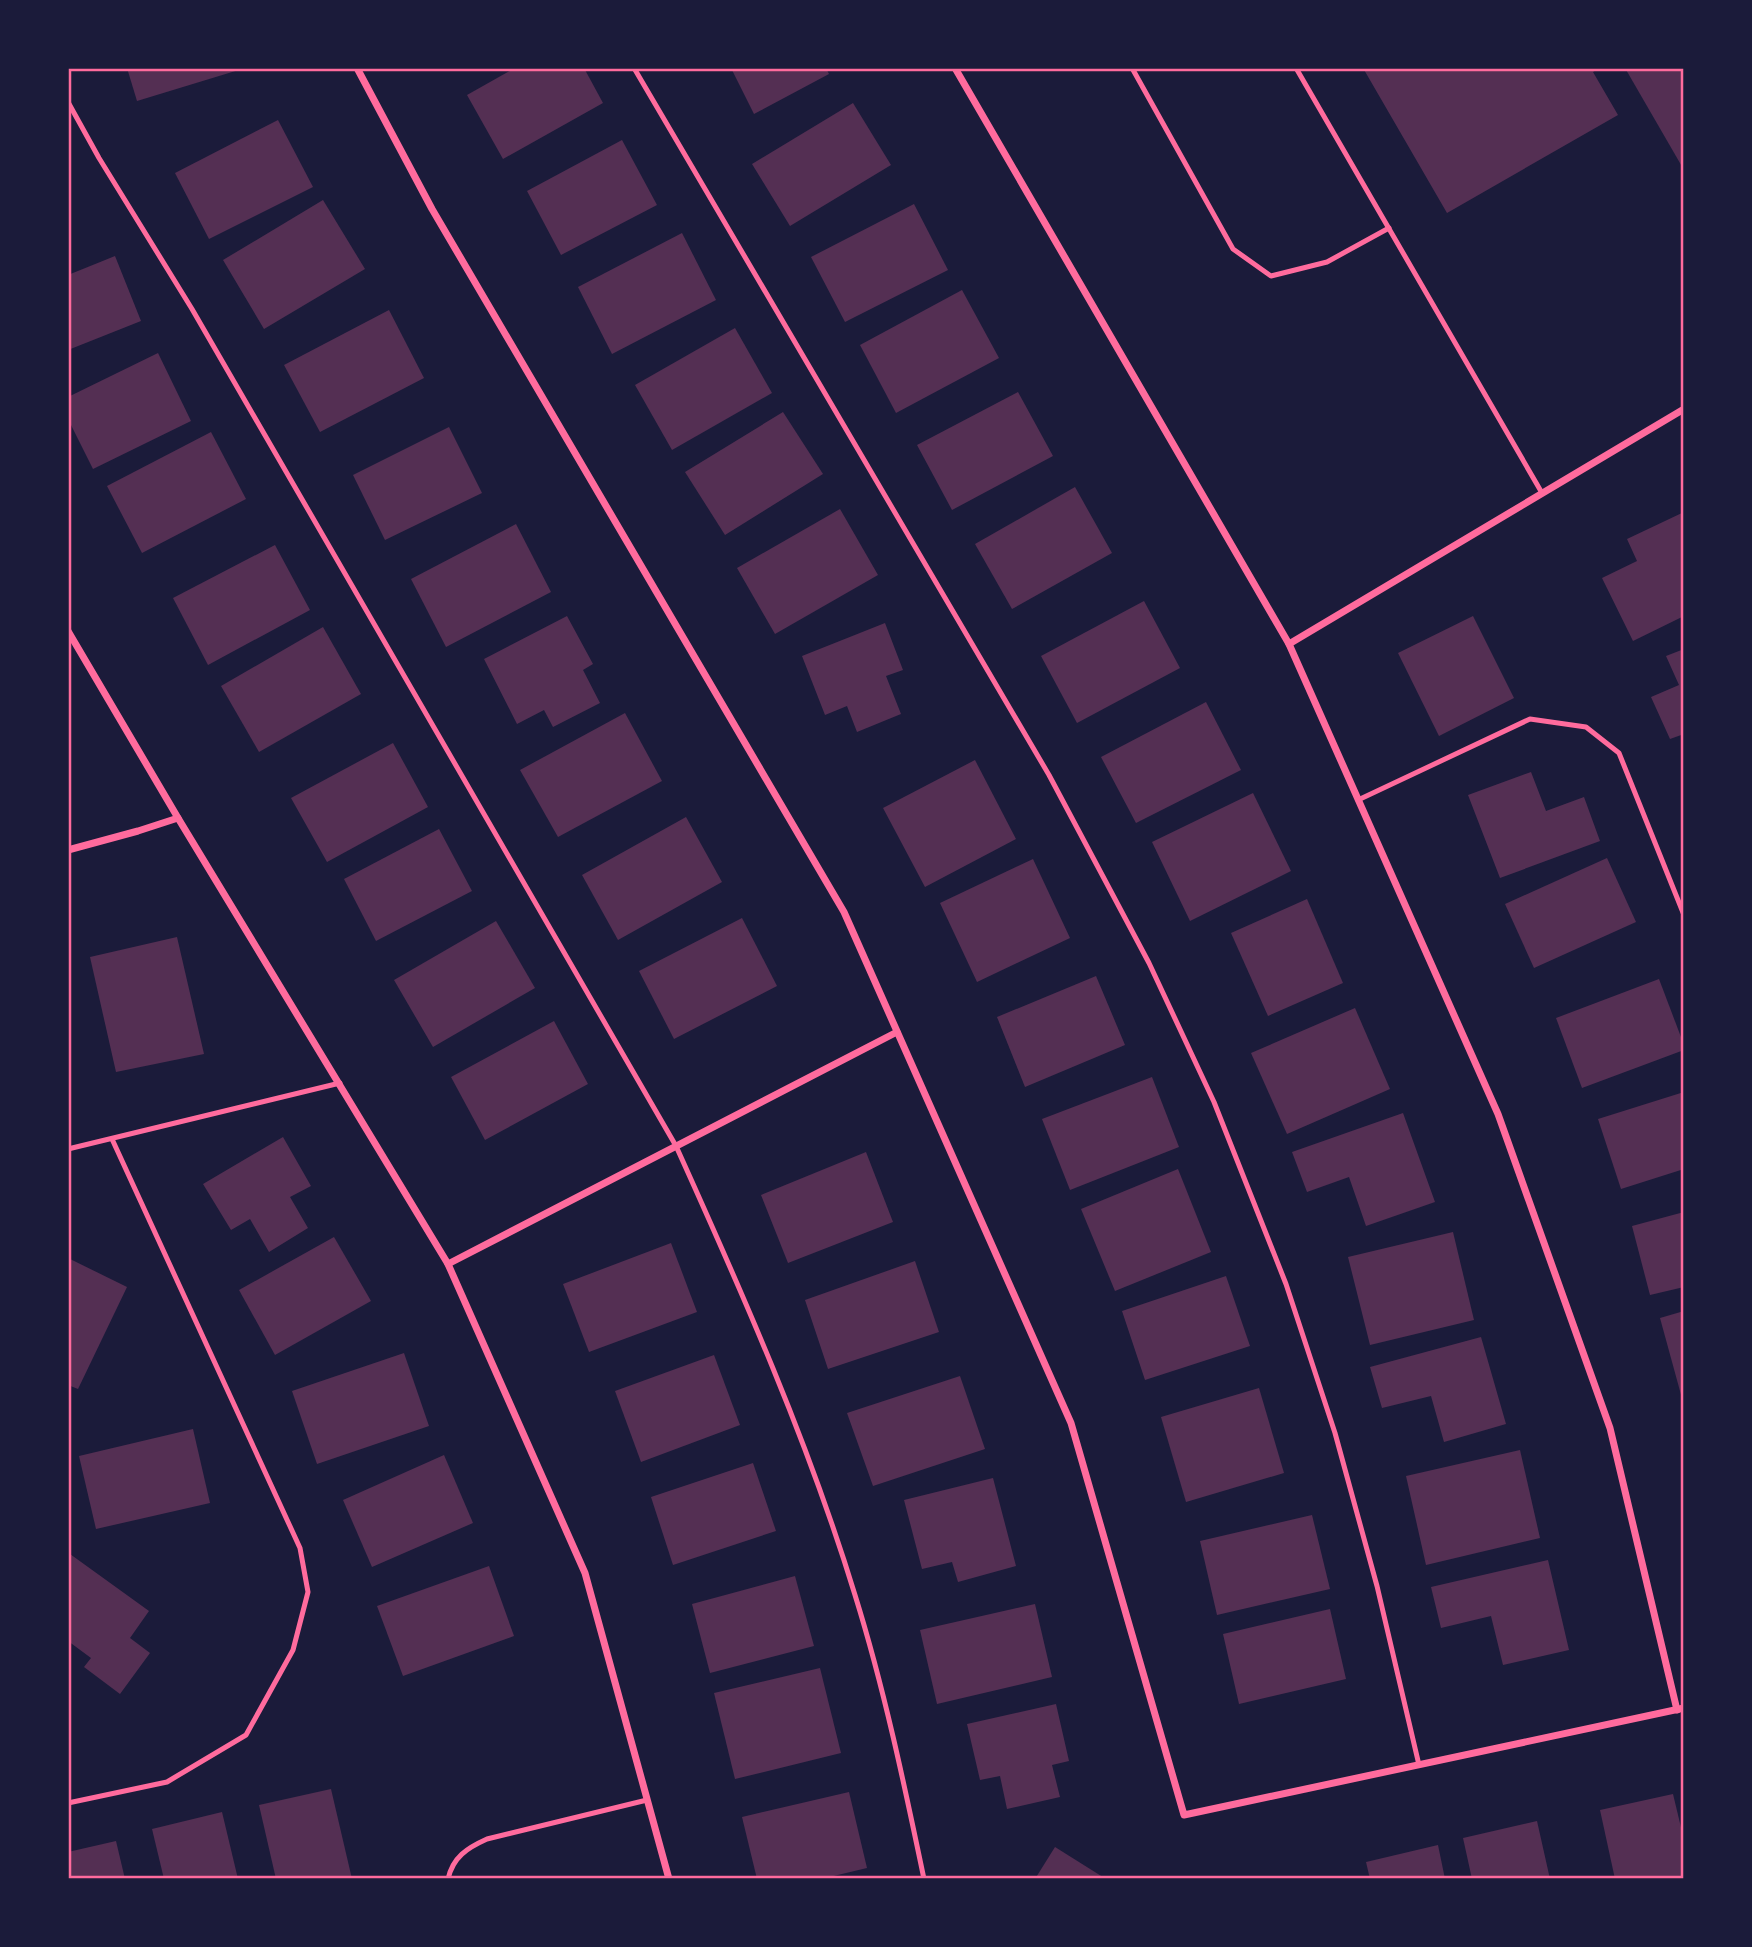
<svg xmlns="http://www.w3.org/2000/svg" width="1752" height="1947" viewBox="0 0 1752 1947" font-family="Mulish,sans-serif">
<rect width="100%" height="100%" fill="#1b1b3a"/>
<g fill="#542f53">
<path d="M127,68H242V69L137,101Z"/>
<path d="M515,68H584L603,103L503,159L467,95Z"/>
<path d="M731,68H826L829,74L754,114Z"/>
<path d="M1363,68H1599L1593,72L1618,115L1447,213Z"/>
<path d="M1625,68H1684V170Z"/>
<path d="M853,103L891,165L790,226L752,164Z"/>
<path d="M278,120L313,187L209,239L175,173Z"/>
<path d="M622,140L657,205L561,255L527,191Z"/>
<path d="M323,200L365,269L264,329L223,260Z"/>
<path d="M914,204L948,270L845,322L811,257Z"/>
<path d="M682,233L716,300L612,354L578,287Z"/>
<path d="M115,256L141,321L68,350V275Z"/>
<path d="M962,290L999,358L896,413L860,345Z"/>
<path d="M389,310L424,378L320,432L284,365Z"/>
<path d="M735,328L772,393L672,450L635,385Z"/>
<path d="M158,353L191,421L93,469L68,419V397Z"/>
<path d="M1018,392L1053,456L952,510L917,445Z"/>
<path d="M783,412L823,474L725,535L685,472Z"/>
<path d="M449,427L482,493L385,540L353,475Z"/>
<path d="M211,432L246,499L142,553L107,486Z"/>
<path d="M1075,487L1112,553L1012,609L975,544Z"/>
<path d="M840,509L878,575L775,634L737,568Z"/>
<path d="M1684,512V616L1633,641L1602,578L1637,561L1627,539Z"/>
<path d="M516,524L551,592L446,647L411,579Z"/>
<path d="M275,545L310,610L208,665L173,598Z"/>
<path d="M1144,601L1180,668L1077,723L1041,656Z"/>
<path d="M567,616L593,664L583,670L600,703L553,727L544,710L517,724L484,659Z"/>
<path d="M1473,616L1514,698L1439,736L1398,653Z"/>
<path d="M885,623L903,670L886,676L901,714L857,732L847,706L825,715L802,656Z"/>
<path d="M323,627L361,694L259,752L221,686Z"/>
<path d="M1684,649V734L1670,739L1651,697L1679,685L1666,656Z"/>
<path d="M1206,702L1241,770L1136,823L1101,757Z"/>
<path d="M625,713L662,781L558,837L520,770Z"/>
<path d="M393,743L428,807L327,862L291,798Z"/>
<path d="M975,760L1016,839L925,887L883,808Z"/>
<path d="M1531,772L1546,811L1584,797L1600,841L1500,878L1468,795Z"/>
<path d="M1253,793L1291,871L1190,921L1152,842Z"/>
<path d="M686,817L722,882L618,940L582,875Z"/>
<path d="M439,829L472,891L376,941L344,879Z"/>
<path d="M1607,858L1636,922L1534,968L1505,904Z"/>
<path d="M1033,859L1070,938L977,982L940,903Z"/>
<path d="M1307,899L1343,983L1268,1016L1231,933Z"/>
<path d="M742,918L777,986L674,1039L639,971Z"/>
<path d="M496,921L535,988L433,1047L394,980Z"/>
<path d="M177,937L204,1054L116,1072L90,957Z"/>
<path d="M1096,976L1125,1045L1025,1087L997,1017Z"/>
<path d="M1659,979L1684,1045V1050L1582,1088L1556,1018Z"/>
<path d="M1355,1008L1390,1089L1287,1134L1251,1053Z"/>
<path d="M554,1021L588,1084L485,1140L451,1077Z"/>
<path d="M1152,1077L1179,1147L1070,1190L1042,1119Z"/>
<path d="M1684,1092V1169L1621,1189L1598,1119Z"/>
<path d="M1403,1113L1435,1202L1366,1226L1349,1177L1307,1192L1292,1152Z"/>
<path d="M283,1137L311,1186L290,1197L308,1228L269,1252L250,1219L231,1230L203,1184Z"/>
<path d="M866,1152L893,1222L788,1263L761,1195Z"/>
<path d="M1178,1169L1211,1252L1115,1291L1081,1209Z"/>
<path d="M1684,1212V1287L1650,1295L1632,1226Z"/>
<path d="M1453,1232L1474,1320L1370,1345L1348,1257Z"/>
<path d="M334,1237L371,1301L275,1355L239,1290Z"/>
<path d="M671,1243L697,1312L589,1352L563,1284Z"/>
<path d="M68,1258L127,1287L78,1389L68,1385Z"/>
<path d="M915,1261L939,1332L828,1369L805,1300Z"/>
<path d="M1226,1276L1250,1346L1145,1380L1122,1311Z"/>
<path d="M1684,1311V1402H1683L1660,1318Z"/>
<path d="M1481,1337L1506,1424L1444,1442L1431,1396L1382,1408L1370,1367Z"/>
<path d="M404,1353L429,1426L317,1464L292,1391Z"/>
<path d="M714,1355L740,1425L641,1462L615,1391Z"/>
<path d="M960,1376L985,1449L873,1486L847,1413Z"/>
<path d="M1259,1388L1284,1473L1186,1502L1161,1417Z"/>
<path d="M193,1429L210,1503L96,1529L79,1456Z"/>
<path d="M1520,1450L1540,1538L1426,1565L1406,1476Z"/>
<path d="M444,1455L473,1523L372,1567L343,1500Z"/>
<path d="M753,1463L776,1531L673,1565L651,1497Z"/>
<path d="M993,1478L1016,1566L958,1582L952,1562L922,1569L904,1500Z"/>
<path d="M1312,1515L1330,1589L1217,1615L1200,1541Z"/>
<path d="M70,1554L149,1611L130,1638L150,1653L120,1694L84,1667L91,1658L68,1641Z"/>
<path d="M1548,1560L1569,1650L1503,1665L1491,1616L1441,1628L1431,1587Z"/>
<path d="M489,1566L514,1636L403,1676L377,1606Z"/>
<path d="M795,1576L814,1646L710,1673L692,1604Z"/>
<path d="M1035,1604L1052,1677L937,1704L920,1630Z"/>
<path d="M1330,1609L1346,1679L1239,1704L1223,1634Z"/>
<path d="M820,1668L841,1753L735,1779L714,1693Z"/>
<path d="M1056,1704L1069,1761L1052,1765L1060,1797L1007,1809L1000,1776L980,1780L967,1724Z"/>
<path d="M331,1789L352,1879H276L259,1805Z"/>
<path d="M849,1792L867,1868L821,1879H757L742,1817Z"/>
<path d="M1673,1794L1684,1840V1879H1615L1600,1810Z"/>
<path d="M222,1812L238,1879H164L152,1829Z"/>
<path d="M1537,1821L1550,1879H1472L1463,1838Z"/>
<path d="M116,1841L125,1879H68V1852Z"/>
<path d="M1438,1845L1445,1879H1370L1366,1862Z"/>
<path d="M1055,1847L1106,1879H1035Z"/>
</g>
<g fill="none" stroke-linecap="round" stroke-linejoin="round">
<g stroke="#ff6b9d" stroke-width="5">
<path d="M634,68L1049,775L1149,963L1214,1102L1286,1284L1335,1433L1377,1586L1419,1765"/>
<path d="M1132,68L1233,249L1271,276L1327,262L1389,228"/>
<path d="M1296,68L1542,493"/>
<path d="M68,102L99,158L192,309L676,1146C742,1292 808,1441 855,1595C884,1688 904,1783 924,1879"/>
<path d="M1358,800L1530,719L1586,727L1619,753L1684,915"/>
<path d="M68,1149L340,1083"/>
<path d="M68,1803L167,1782L246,1735L293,1650L308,1592L300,1548L112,1139"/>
<path d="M448,1879C453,1857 467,1848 487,1839L647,1800"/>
</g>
<g stroke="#ff6b9d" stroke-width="7">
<path d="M357,68L432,209L844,912L1071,1423L1184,1815L1684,1708"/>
<path d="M955,68L1289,644L1498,1114L1610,1428L1677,1710"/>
<path d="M68,631L178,818L448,1264L585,1573L669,1879"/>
<path d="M1289,644L1684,409"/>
<path d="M68,850L138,831L178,818"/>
<path d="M448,1264L897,1032"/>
</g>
</g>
<rect width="1752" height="1947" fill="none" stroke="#1b1b3a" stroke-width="140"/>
<rect x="70" y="70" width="1612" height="1807" fill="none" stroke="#ff6b9d" stroke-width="2.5"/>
</svg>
